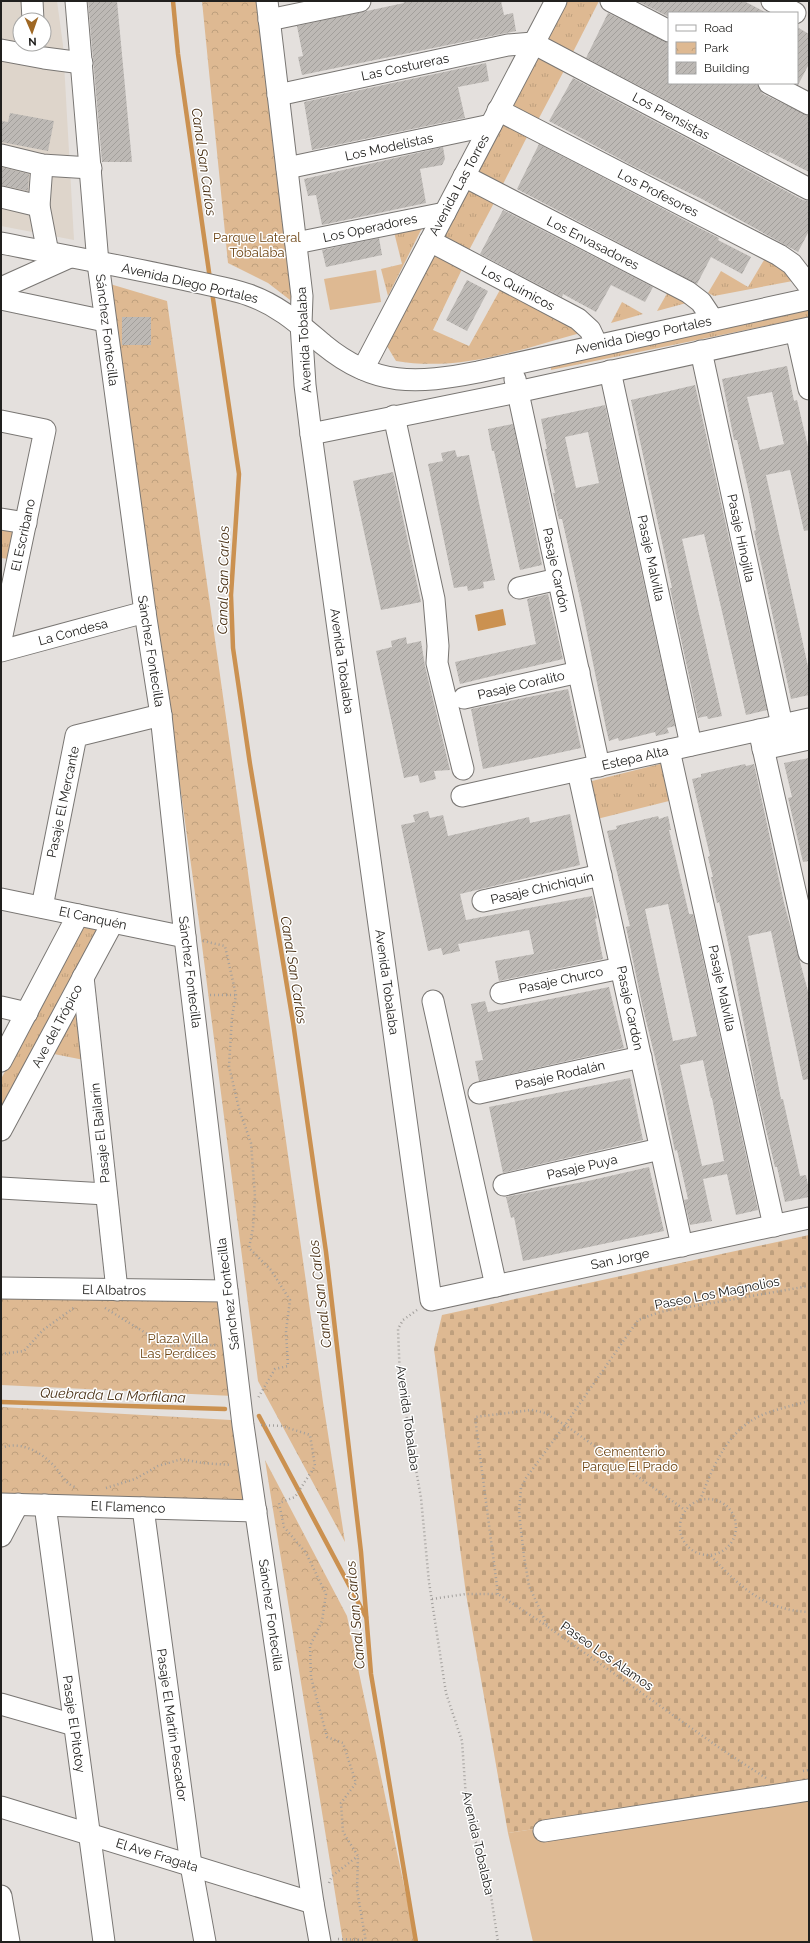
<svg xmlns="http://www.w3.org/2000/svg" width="810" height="1943" viewBox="0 0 810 1943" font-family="Raleway,sans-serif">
<defs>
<pattern id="grass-tufts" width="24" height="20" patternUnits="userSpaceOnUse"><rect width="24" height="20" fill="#deb992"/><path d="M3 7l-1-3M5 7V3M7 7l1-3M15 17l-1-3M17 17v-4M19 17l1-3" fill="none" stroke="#be9f7d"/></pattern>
<pattern id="cemetery-stones" width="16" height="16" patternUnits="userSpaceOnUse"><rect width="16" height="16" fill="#deb992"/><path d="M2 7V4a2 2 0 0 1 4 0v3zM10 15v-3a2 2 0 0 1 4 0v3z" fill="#be9f7d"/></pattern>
<pattern id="park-crowns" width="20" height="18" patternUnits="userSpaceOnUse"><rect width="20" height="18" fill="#deb992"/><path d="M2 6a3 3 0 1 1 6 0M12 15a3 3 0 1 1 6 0" fill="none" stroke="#be9f7d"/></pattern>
<pattern id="building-hatch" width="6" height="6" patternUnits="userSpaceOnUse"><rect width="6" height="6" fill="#bdb9b5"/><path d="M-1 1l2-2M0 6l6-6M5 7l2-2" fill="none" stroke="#a29f9b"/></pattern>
</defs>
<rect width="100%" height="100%" fill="#e4e0dd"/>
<path fill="#ded5cb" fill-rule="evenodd" d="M1,1H57L63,45L74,240L1,226ZM20,20H44V44H20Z"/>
<g fill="url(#grass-tufts)">
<path d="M566,1H599L571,56L545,43Z"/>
<path d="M541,51L567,65L538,120L512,107Z"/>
<path d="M504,118L530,131L502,186L476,173Z"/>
<path d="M469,187L495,201L466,256L440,243Z"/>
<path d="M424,224L388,296L381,269L402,264L394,232Z"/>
<path d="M767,255L798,280L714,296L708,293L721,271L748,287Z"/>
<path d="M669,290L690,302L657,311Z"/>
<path d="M622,302L643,314L611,323Z"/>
<path d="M809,308V317L551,370V364Z"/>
<path d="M1,525L16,527L9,559L1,558Z"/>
<path d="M664,763L673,800L597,819L588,782Z"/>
<path d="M81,926L99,928L1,1117V1079Z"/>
<path d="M75,998L84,1060L49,1053Z"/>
</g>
<path fill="url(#cemetery-stones)" d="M809,1235V1787L508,1833L466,1594L434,1349L442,1315Z"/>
<g fill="url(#park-crowns)">
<path d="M202,1H259L294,303L268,283L228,263Z"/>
<path d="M436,249L464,265L433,330L469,346L501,288L584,332C523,349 459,372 396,361L387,346Z"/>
<path d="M110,284L167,301L323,1402L345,1542L258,1381L199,922Z"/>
<path d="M222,1295L233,1396L1,1385V1296Z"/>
<path d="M1,1407L231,1420L237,1422L249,1503L1,1496Z"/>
<path d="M265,1460L347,1616L416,1942H343Z"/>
</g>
<g fill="#deb992">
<path d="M376,270L381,302L330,310L324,279Z"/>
<path d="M809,1787V1942H533L508,1833Z"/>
</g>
<path fill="#cb9150" d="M503,609L506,625L478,631L475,615Z"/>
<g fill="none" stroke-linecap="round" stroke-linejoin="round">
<g stroke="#cb9150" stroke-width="4.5">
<path d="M173,1L178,54L210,279"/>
<path d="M212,292L239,474L231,595L233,648L250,764L293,1022L326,1252L361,1552L371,1674L416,1942"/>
<path d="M1,1402L225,1409"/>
<path d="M259,1416L366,1617"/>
</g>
</g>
<g fill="url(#building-hatch)" fill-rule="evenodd">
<path d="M88,1H117L132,162H102Z"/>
<path d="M403,1H501L504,15L513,13L516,31L302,75L298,57L303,56L297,26L404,3Z"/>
<path d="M637,1H744L767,13H669V17Z"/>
<path d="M608,13L669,43V83H757L759,89L763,94L809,116V172L770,152L769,154L586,58Z"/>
<path d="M797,27L809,34V64L798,85L795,83H797Z"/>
<path d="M486,63L489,81L458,87L465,118L312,150L304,102Z"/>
<path d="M573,78L803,200L809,201V231L798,252L702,199L633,166L549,121Z"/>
<path d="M10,113L54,121L48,151L1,142V121L8,122Z"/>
<path d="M539,144L690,223L719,238L718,240L751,257L742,274L711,257L697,284L517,189Z"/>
<path d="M443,147L445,159L442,165L420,169L426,203L322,225L316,195L308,196L304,179Z"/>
<path d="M1,167L29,174L28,191L1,185Z"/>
<path d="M503,210L653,287L645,302L611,285L596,312L563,294L562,297L480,254Z"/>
<path d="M379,238L382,255L326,267L322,250Z"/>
<path d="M467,280L488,291L467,331L446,320Z"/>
<rect x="122" y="317" width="29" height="28"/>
<path d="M787,366L794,401L797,400L809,451V530L804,531L790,470L766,475L809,671V695L791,699L754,531L756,530L749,493L737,440H734L722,379ZM772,392L784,444L760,450L747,397Z"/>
<path d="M695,385L767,710L746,715L704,534L682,539L722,716L708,719L707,716L698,718L670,588H672L631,400Z"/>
<path d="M605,405L675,726L667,728L669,733L656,736L655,732L619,741L618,738L609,741L606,728L582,608L562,519H559L553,493H555L545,449H547L541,419ZM588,432L599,483L576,488L565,437Z"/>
<path d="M513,424L542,565L520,570L494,451H492L488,429Z"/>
<path d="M455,450L457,457L469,455L495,580L483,582L484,588L468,591L467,586L454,588L428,464L443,461L441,453Z"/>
<path d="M393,472L421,602L381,610L353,481Z"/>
<path d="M548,594L563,659L460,684L455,662L536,644L527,599Z"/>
<path d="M406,637L407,644L421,641L425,666L450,770L434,771L436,779L420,783L418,775L404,778L376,651L392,647L391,641Z"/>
<path d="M568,689L581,748L483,769L471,709Z"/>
<path d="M809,758V861L803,862L788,798L792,797L784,763Z"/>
<path d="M745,764L746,766L754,764L784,903L809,995V1079L803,1080L771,931L748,936L781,1099H783L800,1176L806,1175L809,1190V1197L785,1202L777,1167H775L757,1092L731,957L719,902L717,903L711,877H713L708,857L710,856L692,779L701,777V774Z"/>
<path d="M428,811L430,818L443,815L448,836L529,817L530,823L570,814L580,865L460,894L466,920L592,896L597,918L595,919L603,959L499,981L495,961L534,954L529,930L458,944L460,951L443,955L441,948L428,951L401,825L415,822L413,815Z"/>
<path d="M658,816L659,819L668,816L671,830H669L689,914H693L758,1210L736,1215L727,1174L703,1179L712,1221L690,1225L684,1200L688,1199L677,1150L675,1151L658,1070L642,1004L626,927L630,926L607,831L617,829L616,826ZM668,904L697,1036L673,1041L645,909ZM703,1060L711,1098H712L724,1161L702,1166L680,1065Z"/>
<path d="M609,987L624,1048L479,1081L475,1061L483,1060L471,1004L485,1001L488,1012Z"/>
<path d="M630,1078L643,1140L503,1173L489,1107Z"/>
<path d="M649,1167L664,1231L523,1261L514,1217L511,1218L506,1197L588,1181Z"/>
</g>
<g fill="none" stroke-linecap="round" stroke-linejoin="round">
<defs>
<g id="minor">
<path d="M32,1L33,20"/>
<path d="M76,1L98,263L145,612L161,715L185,937L243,1425L313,1903L320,1942"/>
<path d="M267,1L302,296L301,324L305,385L311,434L431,1300L809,1218"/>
<path d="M611,1L669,31"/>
<path d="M772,1L795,13"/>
<path d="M269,20L360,1"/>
<path d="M1,50L44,58L82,63"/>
<path d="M769,83L809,104"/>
<path d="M278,95L508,45L533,43L809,189"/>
<path d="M498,110L779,255L792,264L809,286"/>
<path d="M1,155L42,165L91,168"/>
<path d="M42,165L39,206L48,253"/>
<path d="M287,168L491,125"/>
<path d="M464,176L688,292L701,302L713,320"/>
<path d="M1,197L39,206"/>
<path d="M430,241L578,319L590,330L597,345"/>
<path d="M1,243C61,255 122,266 182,279C204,284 228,288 249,295C280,306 300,325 324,345C375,387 417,384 478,372L809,299"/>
<path d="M296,243L445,213"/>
<path d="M1,288L70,257"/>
<path d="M1,299L105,321"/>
<path d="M796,331L809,389"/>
<path d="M701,351L782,725"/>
<path d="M363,369L556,1"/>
<path d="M610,371L691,745"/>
<path d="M515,379L599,766"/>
<path d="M394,416L434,599L438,646L437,663L463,769"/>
<path d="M1,421L45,430L1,640"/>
<path d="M311,434L517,392L809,328"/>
<path d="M1,519L26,523"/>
<path d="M519,588L558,579"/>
<path d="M1,651L145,612"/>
<path d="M464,698L579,672"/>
<path d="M759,730L809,953"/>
<path d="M763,749L809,739"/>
<path d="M669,750L774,1226"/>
<path d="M578,771L682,1246"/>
<path d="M462,796L809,719"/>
<path d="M1,899L185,937"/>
<path d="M483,901L601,875"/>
<path d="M42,907L76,736L161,715"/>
<path d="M83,977L117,1290"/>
<path d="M501,993L621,968"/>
<path d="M433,1001L496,1286"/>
<path d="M1,1007L27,1013"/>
<path d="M1,1061L78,915"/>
<path d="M479,1093L641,1057"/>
<path d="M1,1130L113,922"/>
<path d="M504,1185L660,1149"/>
<path d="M1,1188L106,1194"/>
<path d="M1,1288L227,1291"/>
<path d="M1,1504L256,1511"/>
<path d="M45,1505L104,1942"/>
<path d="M143,1508L191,1865L205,1942"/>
<path d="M1,1536L18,1504"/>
<path d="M1,1704L74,1725"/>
<path d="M1,1807L313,1903"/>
<path d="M544,1831L809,1790"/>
<path d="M1,1896L9,1942"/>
</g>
</defs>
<use href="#minor" stroke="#797673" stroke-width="23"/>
<g stroke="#a29f9c" stroke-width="2.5" stroke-dasharray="1 3" stroke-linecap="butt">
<path d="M203,941L225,946L236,995L232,1017L229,1066L239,1109L251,1143L255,1197L253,1228L249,1248L271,1270L290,1300L286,1331L288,1366L275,1369L258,1398"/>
<path d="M210,995H236"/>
<path d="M105,1308L167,1346L217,1345"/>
<path d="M417,1310L403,1320L398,1329L400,1379L421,1498L429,1582L446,1693L462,1741L466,1798L474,1838L487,1869L498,1942"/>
<path d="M1,1354L24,1351L43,1330L75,1307"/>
<path d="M261,1425L282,1426L310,1435L315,1466L295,1497L279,1503L284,1527L306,1553L326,1594L322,1621L310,1646L311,1677L327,1737L343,1743L356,1783L341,1803L343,1832L358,1856L357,1890L366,1942"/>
<path d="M1,1448C19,1441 38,1450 51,1463C60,1470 63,1483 75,1487"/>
<path d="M106,1488L135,1479L158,1466L182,1459L202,1463L231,1465"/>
<circle cx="708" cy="1527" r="28"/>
<path d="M700,1500C714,1465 728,1427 767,1413C781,1408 795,1405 809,1401"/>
<path d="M711,1556C740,1587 764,1610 809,1612"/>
<path d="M498,1594L475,1417L532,1410L545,1413L565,1425L685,1510"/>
<path d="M432,1599L466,1594H498L547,1626"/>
<path d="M803,1771L809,1770"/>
<path d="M766,1778L724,1751L548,1627L529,1586L524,1556L519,1512L521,1488L526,1478L565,1425L638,1320L660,1312L809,1286"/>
<path d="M329,1883L332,1876L358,1856"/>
<path d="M338,1939L365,1940"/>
</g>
<use href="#minor" stroke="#fff" stroke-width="21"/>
</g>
<g text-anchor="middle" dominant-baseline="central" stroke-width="3" stroke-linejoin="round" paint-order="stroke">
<g font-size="13" fill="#21201e" stroke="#fff">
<text transform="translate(405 67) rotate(-12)">Las Costureras</text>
<text transform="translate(671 116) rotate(28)">Los Prensistas</text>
<text transform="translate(389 147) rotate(-12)">Los Modelistas</text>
<text transform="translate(459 185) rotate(-62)">Avenida Las Torres</text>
<text transform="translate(658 193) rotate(27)">Los Profesores</text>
<text transform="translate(370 228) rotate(-12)">Los Operadores</text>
<text transform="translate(593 243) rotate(27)">Los Envasadores</text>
<text transform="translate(190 283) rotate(13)">Avenida Diego Portales</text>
<text transform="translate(518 288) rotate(28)">Los Químicos</text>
<text transform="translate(107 330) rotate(83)">Sánchez Fontecilla</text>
<text transform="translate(643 335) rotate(-12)">Avenida Diego Portales</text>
<text transform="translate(304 340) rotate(-93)">Avenida Tobalaba</text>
<text transform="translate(23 535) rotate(-78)">El Escribano</text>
<text transform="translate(741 538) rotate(78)">Pasaje Hinojilla</text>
<text transform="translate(651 558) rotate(78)">Pasaje Malvilla</text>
<text transform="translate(556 570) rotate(78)">Pasaje Cardón</text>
<text transform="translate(73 632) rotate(-15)">La Condesa</text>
<text transform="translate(151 651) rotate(81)">Sánchez Fontecilla</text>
<text transform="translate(342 661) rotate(82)">Avenida Tobalaba</text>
<text transform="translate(521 685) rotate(-13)">Pasaje Coralito</text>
<text transform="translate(635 758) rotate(-13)">Estepa Alta</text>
<text transform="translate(63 802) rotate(-78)">Pasaje El Mercante</text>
<text transform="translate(542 888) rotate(-13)">Pasaje Chichiquín</text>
<text transform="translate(93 918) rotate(12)">El Canquén</text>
<text transform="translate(190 972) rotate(83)">Sánchez Fontecilla</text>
<text transform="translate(561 980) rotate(-12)">Pasaje Churco</text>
<text transform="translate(387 982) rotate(82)">Avenida Tobalaba</text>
<text transform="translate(722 988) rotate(78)">Pasaje Malvilla</text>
<text transform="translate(630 1008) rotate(78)">Pasaje Cardón</text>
<text transform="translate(57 1026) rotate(-62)">Ave del Trópico</text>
<text transform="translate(560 1075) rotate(-13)">Pasaje Rodalán</text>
<text transform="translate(100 1133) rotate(-96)">Pasaje El Bailarín</text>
<text transform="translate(582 1167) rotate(-13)">Pasaje Puya</text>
<text transform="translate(620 1259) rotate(-12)">San Jorge</text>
<text transform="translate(114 1290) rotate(1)">El Albatros</text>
<text transform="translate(717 1293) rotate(-11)">Paseo Los Magnolios</text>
<text transform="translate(228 1294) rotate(-97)">Sánchez Fontecilla</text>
<text transform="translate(408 1418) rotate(82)">Avenida Tobalaba</text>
<text transform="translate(128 1507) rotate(2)">El Flamenco</text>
<text transform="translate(271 1615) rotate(82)">Sánchez Fontecilla</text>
<text transform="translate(607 1656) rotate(35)">Paseo Los Alamos</text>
<text transform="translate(74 1724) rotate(82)">Pasaje El Pitotoy</text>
<text transform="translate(172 1725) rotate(82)">Pasaje El Martín Pescador</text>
<text transform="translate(478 1843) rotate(77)">Avenida Tobalaba</text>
<text transform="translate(157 1855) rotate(17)">El Ave Fragata</text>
</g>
<g font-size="13" fill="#6e4615" stroke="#fff">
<text x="257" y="237">Parque Lateral<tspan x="257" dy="15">Tobalaba</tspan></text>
<text x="178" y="1338">Plaza Villa<tspan x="178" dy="15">Las Perdices</tspan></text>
<text x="630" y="1451">Cementerio<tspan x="630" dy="15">Parque El Prado</tspan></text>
</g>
<g font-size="14" font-style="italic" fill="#482f13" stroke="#fff">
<text transform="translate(204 162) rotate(82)">Canal San Carlos</text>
<text transform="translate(223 580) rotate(-89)">Canal San Carlos</text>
<text transform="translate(294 970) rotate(81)">Canal San Carlos</text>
<text transform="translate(320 1294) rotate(-97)">Canal San Carlos</text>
<text transform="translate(113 1395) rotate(2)">Quebrada La Morfilana</text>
<text transform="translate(355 1615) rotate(-95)">Canal San Carlos</text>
</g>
</g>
<rect width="810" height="1943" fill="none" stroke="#21201e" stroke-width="4"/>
<rect x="668" y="12" width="130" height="72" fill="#ffffff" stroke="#a6a6a5"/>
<rect x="676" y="25" width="20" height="6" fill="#ffffff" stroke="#a6a6a5"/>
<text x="704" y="32" font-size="12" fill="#21201e">Road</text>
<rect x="676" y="42" width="20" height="12" fill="url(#park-crowns)" stroke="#a6a6a5"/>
<text x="704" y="52" font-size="12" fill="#21201e">Park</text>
<rect x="676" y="62" width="20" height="12" fill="url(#building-hatch)" stroke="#a6a6a5"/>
<text x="704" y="72" font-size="12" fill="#21201e">Building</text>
<g transform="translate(32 32) rotate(178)"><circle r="19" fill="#ffffff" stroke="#a6a6a5"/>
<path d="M0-3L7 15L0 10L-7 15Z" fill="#9f6824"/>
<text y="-6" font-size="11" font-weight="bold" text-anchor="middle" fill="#21201e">N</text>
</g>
</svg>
